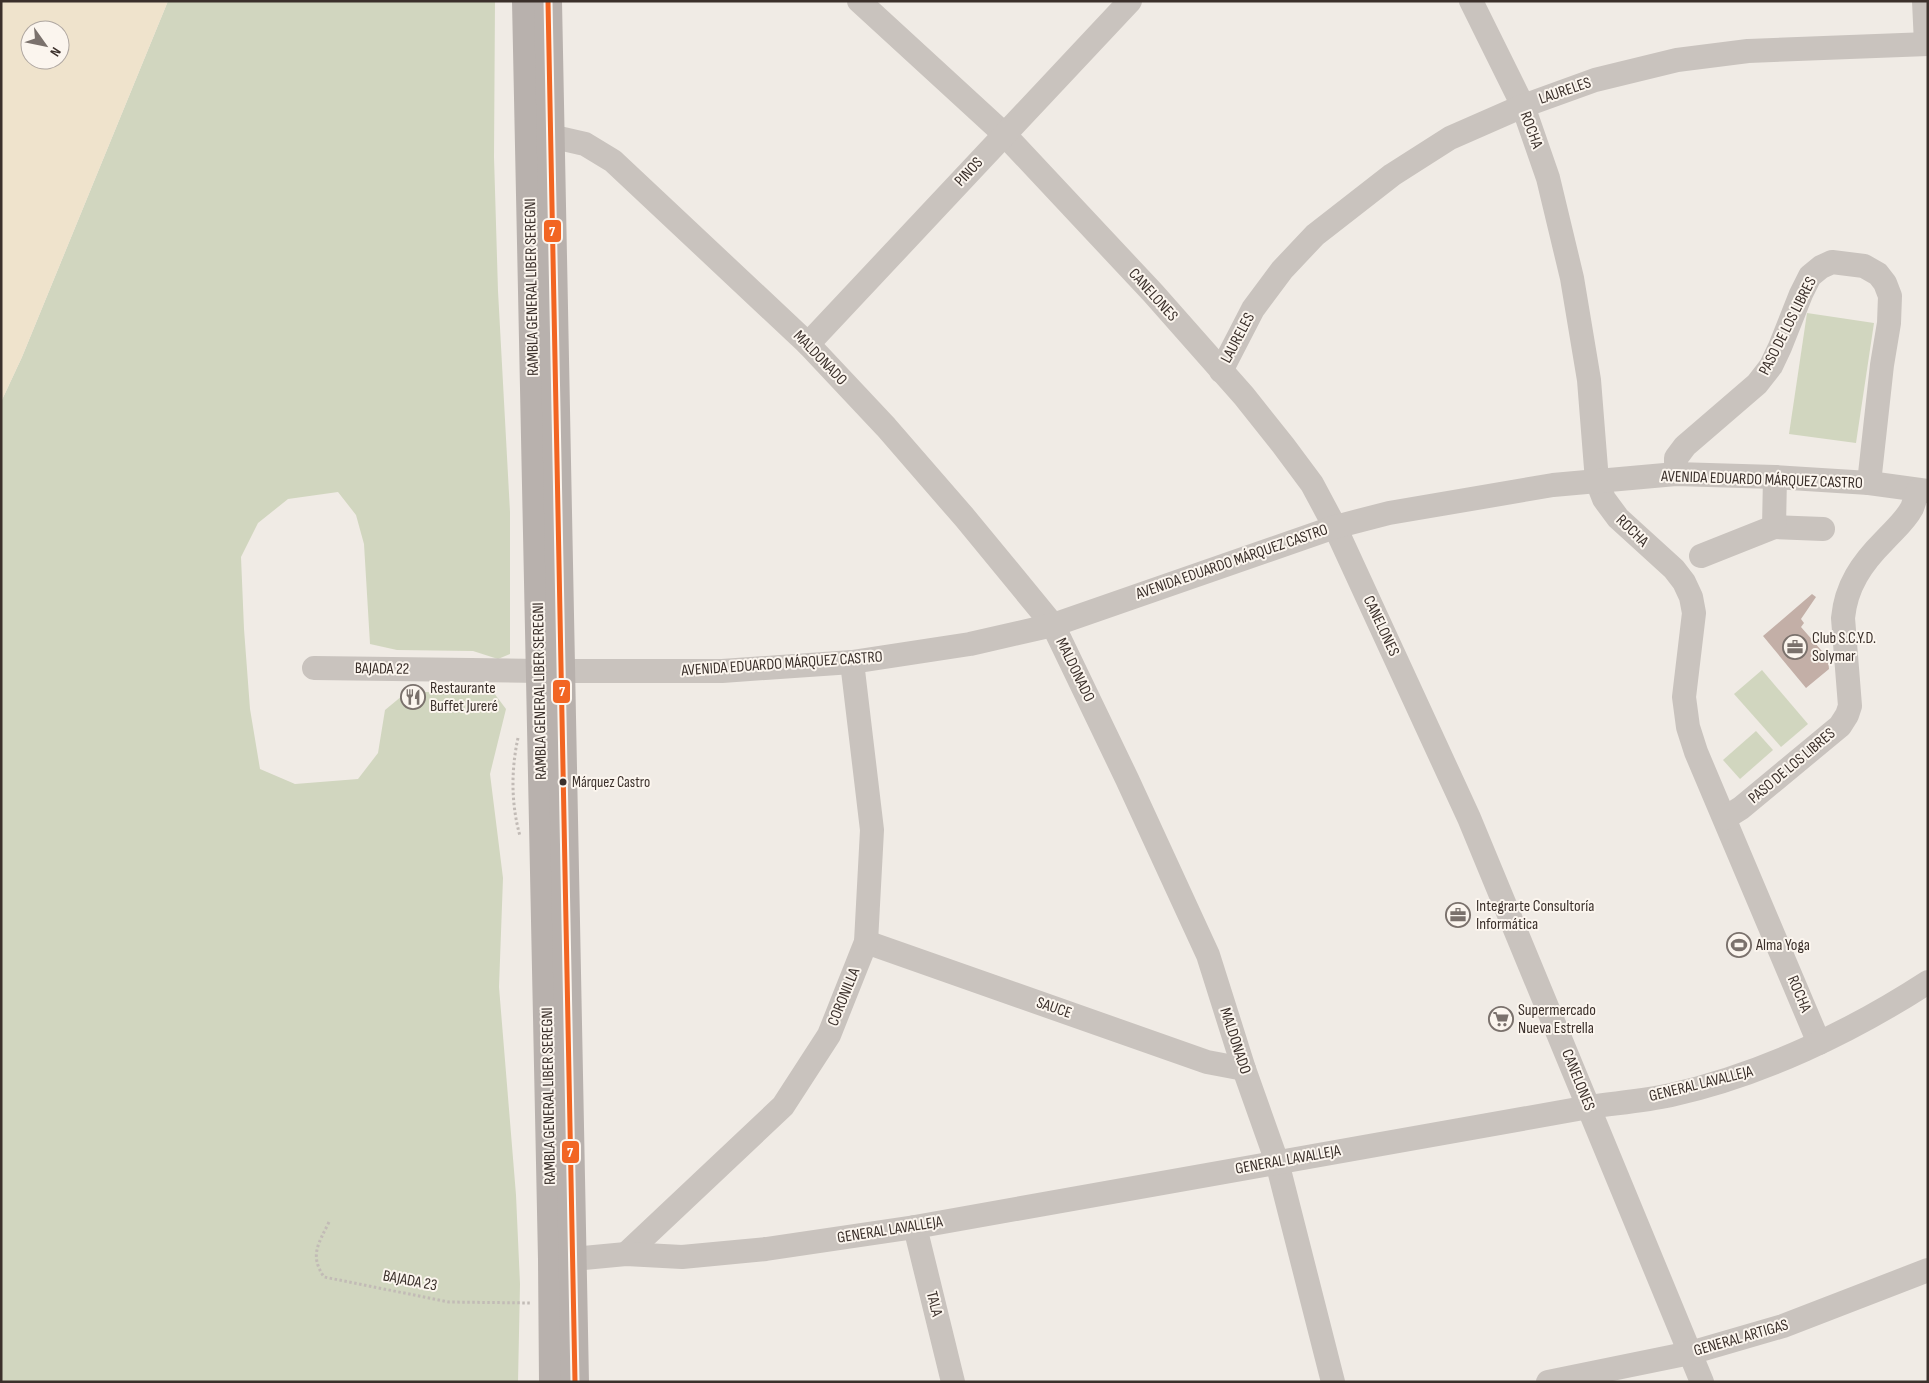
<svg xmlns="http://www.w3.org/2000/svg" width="1929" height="1383" viewBox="0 0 1929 1383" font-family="'Sofia Sans Condensed',sans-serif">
<rect width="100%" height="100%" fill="#f0ebe5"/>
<g fill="#d1d6bf">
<path d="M168,1H495L494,157L498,291L510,512V654L498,659L473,651L397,650L370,644L364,544L356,515L338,492L288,499L258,523L241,557L244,629L250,709L260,769L295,784L358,779L378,753L385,710L408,691L464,694L494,693L506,709L490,774L503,878L499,987L516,1195L520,1284L518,1382H1V402L22,357Z"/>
<path d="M1807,313L1874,323L1856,443L1789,434Z"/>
<path d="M1762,670L1808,724L1781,747L1734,694Z"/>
<path d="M1756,731L1773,750L1740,779L1723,760Z"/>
</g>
<path fill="#efe3cc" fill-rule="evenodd" d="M1,1H168L22,357L1,402ZM30,30H60V60H30Z"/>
<path fill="#c3afa7" d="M1812,594L1816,597L1801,619L1804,623L1801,627L1828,658L1829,669L1806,688L1763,636Z"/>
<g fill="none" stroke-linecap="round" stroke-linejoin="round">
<g stroke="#c2bbb6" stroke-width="3" stroke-dasharray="2.5 2.5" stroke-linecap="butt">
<path d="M518,738C511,770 511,804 520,836"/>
<path d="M329,1222C319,1243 309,1255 324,1277L449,1302L531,1303"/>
</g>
<g stroke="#c9c3be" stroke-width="24">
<path d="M859,1L1004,134L1153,293L1244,396L1283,445L1312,484L1335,527L1469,818L1702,1382"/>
<path d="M1471,1L1523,106L1548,178L1572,278L1589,380L1597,481L1604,499L1618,518L1674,569L1684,582L1691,597L1694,613L1684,697L1688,727L1696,752L1819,1043"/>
<path d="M1924,1L1926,44"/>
<path d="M550,136L585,144L613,161L808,344L886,427L965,518L1053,625L1127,779L1208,955L1244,1069L1277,1162L1333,1382"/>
<path d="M808,344L1130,1"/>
<path d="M1221,371L1253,309L1282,270L1315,235L1392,175L1450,138L1523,106L1595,80L1677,60L1748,51L1928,44"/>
<path d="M1676,474V458L1685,446L1757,384L1771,366L1780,347L1801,294L1810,276L1821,267L1832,262L1864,266L1878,274L1885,283L1890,296L1889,323L1882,365L1869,483"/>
<path d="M1774,527L1823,529"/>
<path d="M1701,556L1774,527L1775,477"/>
<path d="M314,668L540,671H722L852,662L970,644L1053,625L1335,527L1389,513L1553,485L1676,474L1775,477L1869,483L1928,491"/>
<path d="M1725,818L1741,808L1840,726L1847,715L1850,706L1843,618C1846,586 1862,563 1884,541C1894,530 1905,521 1912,508C1914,503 1916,496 1918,490"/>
<path d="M866,942L1207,1062L1244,1069"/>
<path d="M915,1227L953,1382"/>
<path d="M626,1254L783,1106L829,1035L866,942L872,830L852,662"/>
<path d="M573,1259L626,1254L682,1257L766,1249L915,1227L1589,1107C1616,1103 1644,1101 1671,1095C1761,1075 1851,1032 1928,982"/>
<path d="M1548,1382L1690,1353L1783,1326L1928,1270"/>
</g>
<g stroke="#b8b1ad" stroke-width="28">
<path d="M526,1L552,1259L553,1382"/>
<path d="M548,1L575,1382"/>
</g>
<defs>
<path id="bus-1" d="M548,1L575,1382"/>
</defs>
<use href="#bus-1" stroke="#fbf5ee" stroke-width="9"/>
<use href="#bus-1" stroke="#f26522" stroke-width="5"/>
</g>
<defs>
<symbol id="office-ring" viewBox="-11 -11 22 22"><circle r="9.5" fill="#fbf5ee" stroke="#7a716c" stroke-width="1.5"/><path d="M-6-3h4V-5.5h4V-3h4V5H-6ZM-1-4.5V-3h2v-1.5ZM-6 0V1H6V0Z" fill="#7a716c"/></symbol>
<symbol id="restaurant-ring" viewBox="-11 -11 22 22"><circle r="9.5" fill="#fbf5ee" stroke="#7a716c" stroke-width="1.5"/><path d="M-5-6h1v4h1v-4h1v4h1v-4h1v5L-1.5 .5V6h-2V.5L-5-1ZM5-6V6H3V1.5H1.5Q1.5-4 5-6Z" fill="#7a716c"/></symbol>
<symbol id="stadium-ring" viewBox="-11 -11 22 22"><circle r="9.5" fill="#fbf5ee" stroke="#7a716c" stroke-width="1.5"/><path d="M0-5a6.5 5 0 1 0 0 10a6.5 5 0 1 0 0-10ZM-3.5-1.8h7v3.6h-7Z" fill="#7a716c"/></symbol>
<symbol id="supermarket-ring" viewBox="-11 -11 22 22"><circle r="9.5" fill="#fbf5ee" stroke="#7a716c" stroke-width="1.5"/><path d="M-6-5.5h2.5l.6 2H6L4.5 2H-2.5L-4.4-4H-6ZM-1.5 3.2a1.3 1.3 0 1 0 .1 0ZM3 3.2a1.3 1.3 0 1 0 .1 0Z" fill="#7a716c"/></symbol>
</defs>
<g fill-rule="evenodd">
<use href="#office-ring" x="1781" y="633" width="28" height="28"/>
<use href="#restaurant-ring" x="399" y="683" width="28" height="28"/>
<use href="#office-ring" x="1444" y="901" width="28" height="28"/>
<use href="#stadium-ring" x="1725" y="931" width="28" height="28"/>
<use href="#supermarket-ring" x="1487" y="1005" width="28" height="28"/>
</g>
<circle fill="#3b302b" stroke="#fbf5ee" stroke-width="2" cx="563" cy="782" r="4.5"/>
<g text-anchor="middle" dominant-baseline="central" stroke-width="4" stroke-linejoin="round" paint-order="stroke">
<g font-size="15" fill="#3b302b" stroke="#fbf5ee" text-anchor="start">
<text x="572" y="782">Márquez Castro</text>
</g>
<g font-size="16" fill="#3b302b" stroke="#fbf5ee">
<text transform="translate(1565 91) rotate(-19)">LAURELES</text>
<text transform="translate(1531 130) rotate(70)">ROCHA</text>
<text transform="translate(969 172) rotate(-47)">PINOS</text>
<text transform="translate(532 287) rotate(-91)">RAMBLA GENERAL LIBER SEREGNI</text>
<text transform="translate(1153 295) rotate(48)">CANELONES</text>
<text transform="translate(1788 326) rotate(-63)">PASO DE LOS LIBRES</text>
<text transform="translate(1238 338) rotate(-62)">LAURELES</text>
<text transform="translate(820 358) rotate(46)">MALDONADO</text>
<text transform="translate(1762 480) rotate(2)">AVENIDA EDUARDO MÁRQUEZ CASTRO</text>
<text transform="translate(1632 531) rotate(44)">ROCHA</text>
<text transform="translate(1232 562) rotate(-19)">AVENIDA EDUARDO MÁRQUEZ CASTRO</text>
<text transform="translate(1381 626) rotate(65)">CANELONES</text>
<text transform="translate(782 664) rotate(-4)">AVENIDA EDUARDO MÁRQUEZ CASTRO</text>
<text transform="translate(382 669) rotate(1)">BAJADA 22</text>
<text transform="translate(1075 670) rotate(64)">MALDONADO</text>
<text transform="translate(540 691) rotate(-91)">RAMBLA GENERAL LIBER SEREGNI</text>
<text transform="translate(1792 766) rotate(-40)">PASO DE LOS LIBRES</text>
<text transform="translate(1799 994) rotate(67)">ROCHA</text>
<text transform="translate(844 997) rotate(-68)">CORONILLA</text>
<text transform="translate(1054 1008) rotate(19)">SAUCE</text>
<text transform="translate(1235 1041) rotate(72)">MALDONADO</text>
<text transform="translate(1578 1080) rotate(68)">CANELONES</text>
<text transform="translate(1701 1084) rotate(-14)">GENERAL LAVALLEJA</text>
<text transform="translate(549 1096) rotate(-91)">RAMBLA GENERAL LIBER SEREGNI</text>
<text transform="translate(1288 1160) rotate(-10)">GENERAL LAVALLEJA</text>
<text transform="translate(890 1230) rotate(-9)">GENERAL LAVALLEJA</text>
<text transform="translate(410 1281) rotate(11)">BAJADA 23</text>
<text transform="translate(934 1304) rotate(76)">TALA</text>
<text transform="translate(1741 1338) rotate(-16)">GENERAL ARTIGAS</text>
</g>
<g font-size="16" fill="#3b302b" stroke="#fbf5ee" text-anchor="start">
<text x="1812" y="638">Club S.C.Y.D.<tspan x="1812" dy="18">Solymar</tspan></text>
<text x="430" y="688">Restaurante<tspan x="430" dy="18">Buffet Jureré</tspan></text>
<text x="1476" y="906">Integrarte Consultoría<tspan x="1476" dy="18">Informática</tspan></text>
<text x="1756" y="945">Alma Yoga</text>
<text x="1518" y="1010">Supermercado<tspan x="1518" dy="18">Nueva Estrella</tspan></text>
</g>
</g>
<g stroke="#fbf5ee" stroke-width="2">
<rect x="543" y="219" width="19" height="24" rx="5" fill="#f26522"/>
<rect x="552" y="679" width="19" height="25" rx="5" fill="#f26522"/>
<rect x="561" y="1140" width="19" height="24" rx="5" fill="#f26522"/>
</g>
<g font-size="14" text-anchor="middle" font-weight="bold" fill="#fff">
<text x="552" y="236">7</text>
<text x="562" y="696">7</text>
<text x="570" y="1157">7</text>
</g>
<rect width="1929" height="1383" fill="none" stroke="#3b302b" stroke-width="5"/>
<g transform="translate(45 45) rotate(123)"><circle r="24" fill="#fbf5ee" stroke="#aea6a0"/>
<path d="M0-4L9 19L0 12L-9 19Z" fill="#7a716c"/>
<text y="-8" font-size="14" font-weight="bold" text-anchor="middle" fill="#3b302b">N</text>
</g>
</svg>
